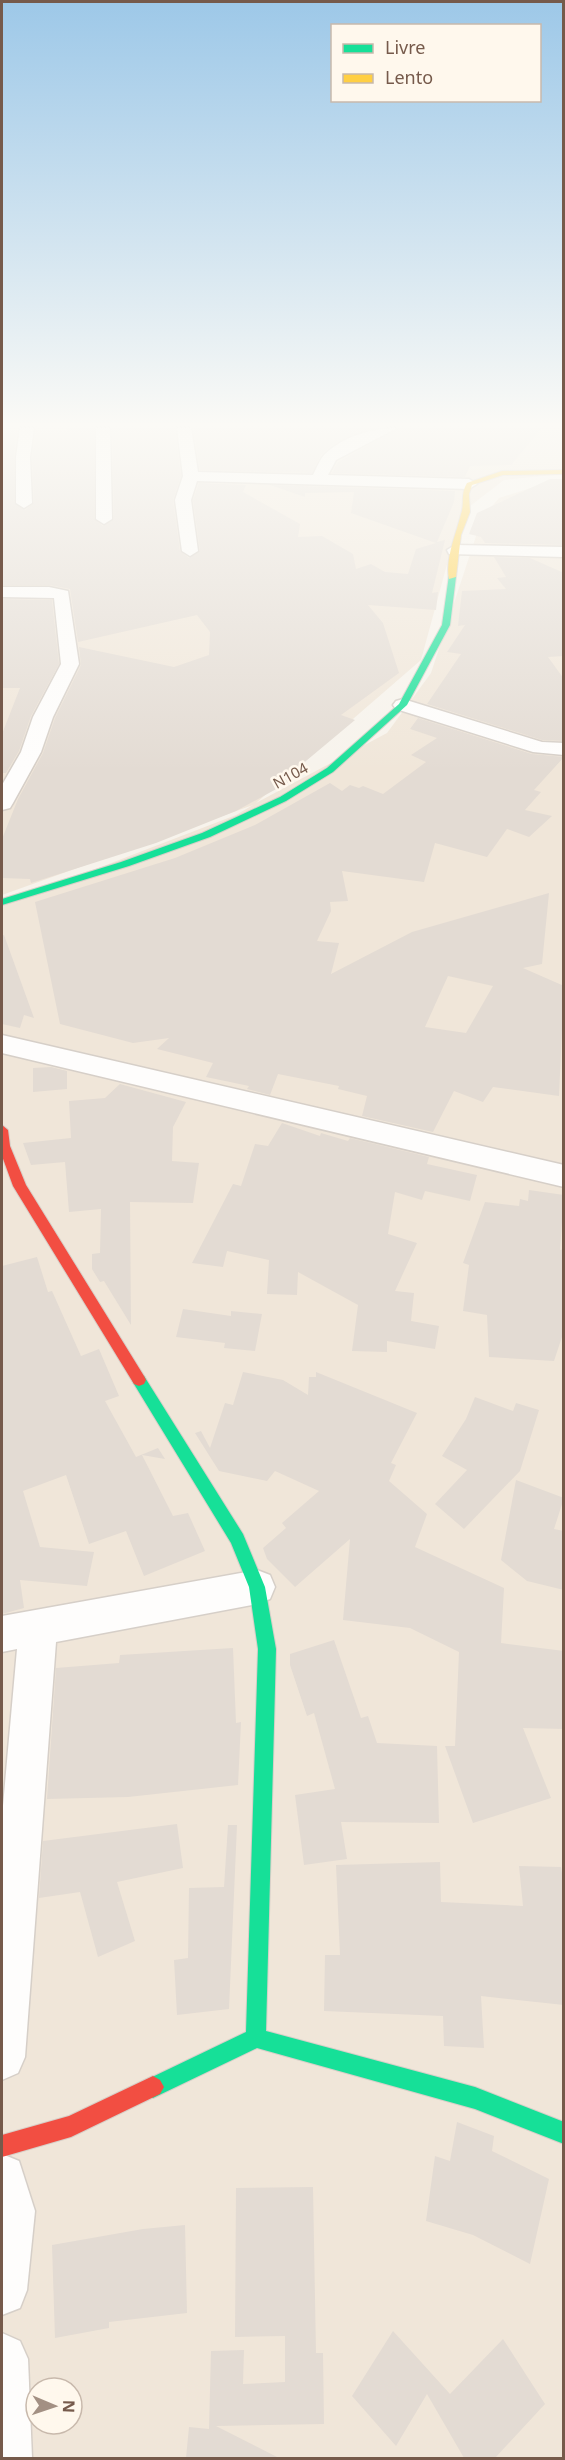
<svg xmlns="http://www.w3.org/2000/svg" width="565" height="2460" viewBox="0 0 565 2460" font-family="'Noto Sans',sans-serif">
<rect width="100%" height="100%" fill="#f7f3ec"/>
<path fill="#f0e6d9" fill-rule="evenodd" d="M2,428H563V474L504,480L461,513L421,660L256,803L387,733L431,673L482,518L499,498L543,484L563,483V2458H2V905L236,815L253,805L2,895ZM36,2388H72V2424H36Z"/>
<g fill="#e3dbd3" fill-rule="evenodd">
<path d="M67,428H94V519L103,526L114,519L112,428H175L181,476L173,500L180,551L189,558L200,551L193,500L199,483L246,485L243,492L300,524L298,537L322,536L353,554L356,569L371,564L385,572L408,574L416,549L436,543L351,513L354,492L305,493V497L270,485L455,491L454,502L437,542L445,540L432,593L438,592L436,610L368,605L383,623L399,673L341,715L355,720L300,766L309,771L236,811L156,843L31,883L30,879L2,878V839L18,799L43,753L55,718L81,665L79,647L174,667L209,655L210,632L197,615L78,642L70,589L49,585H2V435L5,430H17L14,457V503L25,510L34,503L32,457L36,430L67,431Z"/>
<path d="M193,428H374L349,436L331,446L321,455L312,473L200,470Z"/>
<path d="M399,428H542L511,465L470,466L465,477L332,473L338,462Z"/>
<path d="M550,479H564V545L485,543L481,537L469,534L477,513Z"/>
<path d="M494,557L530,558L564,573V656L548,657L564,679V741L542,740L427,704L461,654L447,652L465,625L458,626L462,591L506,589L497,578L506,577Z"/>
<path d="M2,599L52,600L59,664L31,716L19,751L6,773H2V734L20,688H2Z"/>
<path d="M418,718L532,754L564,757L534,790L541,792L525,810L552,816L529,837L507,829L487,857L435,843L424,882L342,871L348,901L330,902L331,911L317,941L339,943L331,974L412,932L549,893L542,964L523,968L564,986L559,1096L493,1087L483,1102L454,1091L433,1132L362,1116L367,1096L338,1089L339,1086L278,1074L270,1095L247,1089L249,1086L206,1077L213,1063L157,1049L169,1038L133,1043L60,1024L35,902L175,858L255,825L330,783L342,791L350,785L359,788L363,786L383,794L426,762L411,755L437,738L410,729ZM448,976L493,986L466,1033L425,1027Z"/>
<path d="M4,935L34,1018L24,1015L20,1028L2,1024V936Z"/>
<path d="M51,1067L67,1071V1089L33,1092V1068Z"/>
<path d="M120,1084L186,1102L173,1127L172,1161L199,1163L193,1203L130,1202L131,1325L104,1281L100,1282L92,1269V1254L100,1253L101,1209L69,1212L65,1162L31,1165L23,1143L71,1138L69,1101L105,1098Z"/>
<path d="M282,1123L320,1136L321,1133L348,1141L350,1138L429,1157L427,1164L477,1175L470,1201L425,1191L422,1200L395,1192L388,1234L417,1243L395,1291L414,1293L411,1321L439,1326L435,1349L387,1341V1352L352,1351L358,1305L298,1272L297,1295L267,1294L269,1260L227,1251L223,1267L192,1263L233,1184L241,1186L255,1144L268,1146Z"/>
<path d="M529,1190L564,1195L560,1250L564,1249V1331L554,1361L489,1357L487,1315L463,1311L469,1265L463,1263L485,1202L519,1206L520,1199L528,1201Z"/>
<path d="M37,1257L48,1292L52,1291L81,1356L99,1349L119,1396L105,1401L136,1457L158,1448L165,1459L142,1455L173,1516L188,1513L205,1551L144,1576L126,1531L89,1544L66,1475L23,1491L40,1547L94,1552L87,1586L20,1580L24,1608L2,1614V1266Z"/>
<path d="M183,1309L231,1316V1311L262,1314L255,1351L224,1348L225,1343L176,1337Z"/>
<path d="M243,1372L283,1380L308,1395L309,1377H316V1372L417,1413L391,1463L396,1465L389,1481L427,1514L415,1547L504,1588L501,1643L564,1651V1729L523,1728L551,1798L473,1823L445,1746H455L459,1652L410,1628L343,1620L350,1539L295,1587L267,1559L263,1548L286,1528L282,1523L319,1491L275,1471L267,1481L219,1471L195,1433L201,1431L210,1448L225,1403L233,1405Z"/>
<path d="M475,1397L513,1411L516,1403L539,1410L520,1471L464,1529L435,1504L467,1470L442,1456L466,1419Z"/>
<path d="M516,1480L564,1498L554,1529L564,1531V1590L527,1581L501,1560Z"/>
<path d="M334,1640L361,1718L368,1716L377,1743L437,1746L439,1823L341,1822L347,1859L304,1865L295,1795L335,1789L314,1713L307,1716L290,1665V1654Z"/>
<path d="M233,1648L236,1723L241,1722L238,1785L128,1797L47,1799L56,1668L119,1663L120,1655Z"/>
<path d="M177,1824L183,1868L117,1882L135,1941L98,1957L80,1892L39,1898L43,1841Z"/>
<path d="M228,1825H237L229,2009L177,2015L174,1960L188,1958L189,1888L224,1887Z"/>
<path d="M440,1862L441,1902L523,1906L519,1866L561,1867L564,1885V2005L481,1996L484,2048L444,2046L443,2016L324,2011L325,1955H340L336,1865Z"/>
<path d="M457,2122L494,2136L492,2151L549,2179L530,2264L473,2235L426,2221L435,2156L450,2161Z"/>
<path d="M313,2187L316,2353H323L324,2424L216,2426L279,2458H186L189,2427L209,2429L211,2351L244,2350L243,2384L285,2382V2336L235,2337L236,2188Z"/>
<path d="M185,2225L187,2313L109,2322V2328L55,2338L52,2245L143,2229Z"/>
<path d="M393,2331L450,2394L503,2339L545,2404L495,2458H464L427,2394L396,2446L352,2396Z"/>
</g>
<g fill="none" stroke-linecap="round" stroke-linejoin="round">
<defs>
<g id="street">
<path d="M20,428H34L30,457L32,503L24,508L16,503V457Z"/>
<path d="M96,428H110L112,519L104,524L96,519Z"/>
<path d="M177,428H191L198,472L313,475C316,469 320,459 325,454C344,436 373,428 397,428L336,460L328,475L469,479L477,484L469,489L197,481L191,500L198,551L190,556L182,551L175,500L183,476Z"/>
<path d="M455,545L564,547V557L449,554L447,550Z"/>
<path d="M2,587H49L68,591L79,664L53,717L41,752L13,803L10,808L2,810V785L21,752L33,717L61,664L54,598L2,597Z"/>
<path d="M403,699L542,742L564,743V755L533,752L396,709L393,705L396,701Z"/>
<path d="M2,1035L564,1165V1187L2,1053Z"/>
<path d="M257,1570L270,1575L275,1587L270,1599L257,1604L56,1642L25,2057L18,2073L2,2080V1817L17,1649L2,1652V1616Z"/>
<path d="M2,2154L19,2161L35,2211L27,2290L20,2308L2,2315Z"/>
<path d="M2,2333L20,2341L28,2359L32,2458H2Z"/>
</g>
<g id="fast">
<path d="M449,575L456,577L450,625L407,705L333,772L286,801L210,837L129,866L2,905V899L121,862L202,833L280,797L327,768L399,704L442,625Z"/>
<path d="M139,1374L144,1376L243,1534L265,1587L276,1649L266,2031L475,2087L564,2122V2144L475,2109L257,2048L153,2098L146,2094L142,2087L146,2080L246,2032L258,1649L249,1587L231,1543L134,1384L132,1380L134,1376Z"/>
</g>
<path id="slow" d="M564,470V474L503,475L472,485L469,494L470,512L461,535L456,577L449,579C445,558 456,535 461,514C465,503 460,495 467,483L502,471Z"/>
<g id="jam">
<path d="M2,1125L8,1130L10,1146L26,1185L144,1376L146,1380L144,1384L139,1386L134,1384L13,1186L2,1156Z"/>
<path d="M153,2076L160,2080L164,2087L160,2094L71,2137L2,2157V2135L69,2116Z"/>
</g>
</defs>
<use href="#street" stroke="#d6cfc8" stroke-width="3"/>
<use href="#fast" stroke="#d7cfc8" stroke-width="2"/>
<use href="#slow" stroke="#d7cfc8" stroke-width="2"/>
<use href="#jam" stroke="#d7cfc8" stroke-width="2"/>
<use href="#street" fill="#fefdfc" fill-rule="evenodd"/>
<use href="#fast" fill="#16e098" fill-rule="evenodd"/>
<use href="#slow" fill="#ffcf43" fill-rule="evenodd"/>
<use href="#jam" fill="#f24e42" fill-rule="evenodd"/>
</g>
<linearGradient id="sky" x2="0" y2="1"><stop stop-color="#9dc8e8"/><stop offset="0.55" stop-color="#fbfaf6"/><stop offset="1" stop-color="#fbfaf6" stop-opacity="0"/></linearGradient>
<rect width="565" height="772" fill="url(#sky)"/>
<g text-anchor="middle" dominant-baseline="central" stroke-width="5" stroke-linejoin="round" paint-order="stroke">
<g font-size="15" fill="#765a4b" stroke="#fff8ed">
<text transform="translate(290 775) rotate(-29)">N104</text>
</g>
</g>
<rect width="565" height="2460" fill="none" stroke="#765a4b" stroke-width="6"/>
<rect x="331" y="24" width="210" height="78" fill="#fff8ed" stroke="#c8b9ac" stroke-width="1.5"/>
<rect x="343" y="44" width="30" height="9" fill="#16e098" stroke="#c8b9ac" stroke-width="1.5"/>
<text x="385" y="54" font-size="18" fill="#765a4b">Livre</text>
<rect x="343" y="74" width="30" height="9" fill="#ffcf43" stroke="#c8b9ac" stroke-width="1.5"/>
<text x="385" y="84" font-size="18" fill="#765a4b">Lento</text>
<g transform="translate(54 2406) rotate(92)"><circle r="28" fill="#fff8ed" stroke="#c8b9ac" stroke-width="1.5"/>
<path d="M0-4.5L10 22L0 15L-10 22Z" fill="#a39083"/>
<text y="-9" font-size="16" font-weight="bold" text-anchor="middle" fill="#765a4b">N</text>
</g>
</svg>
